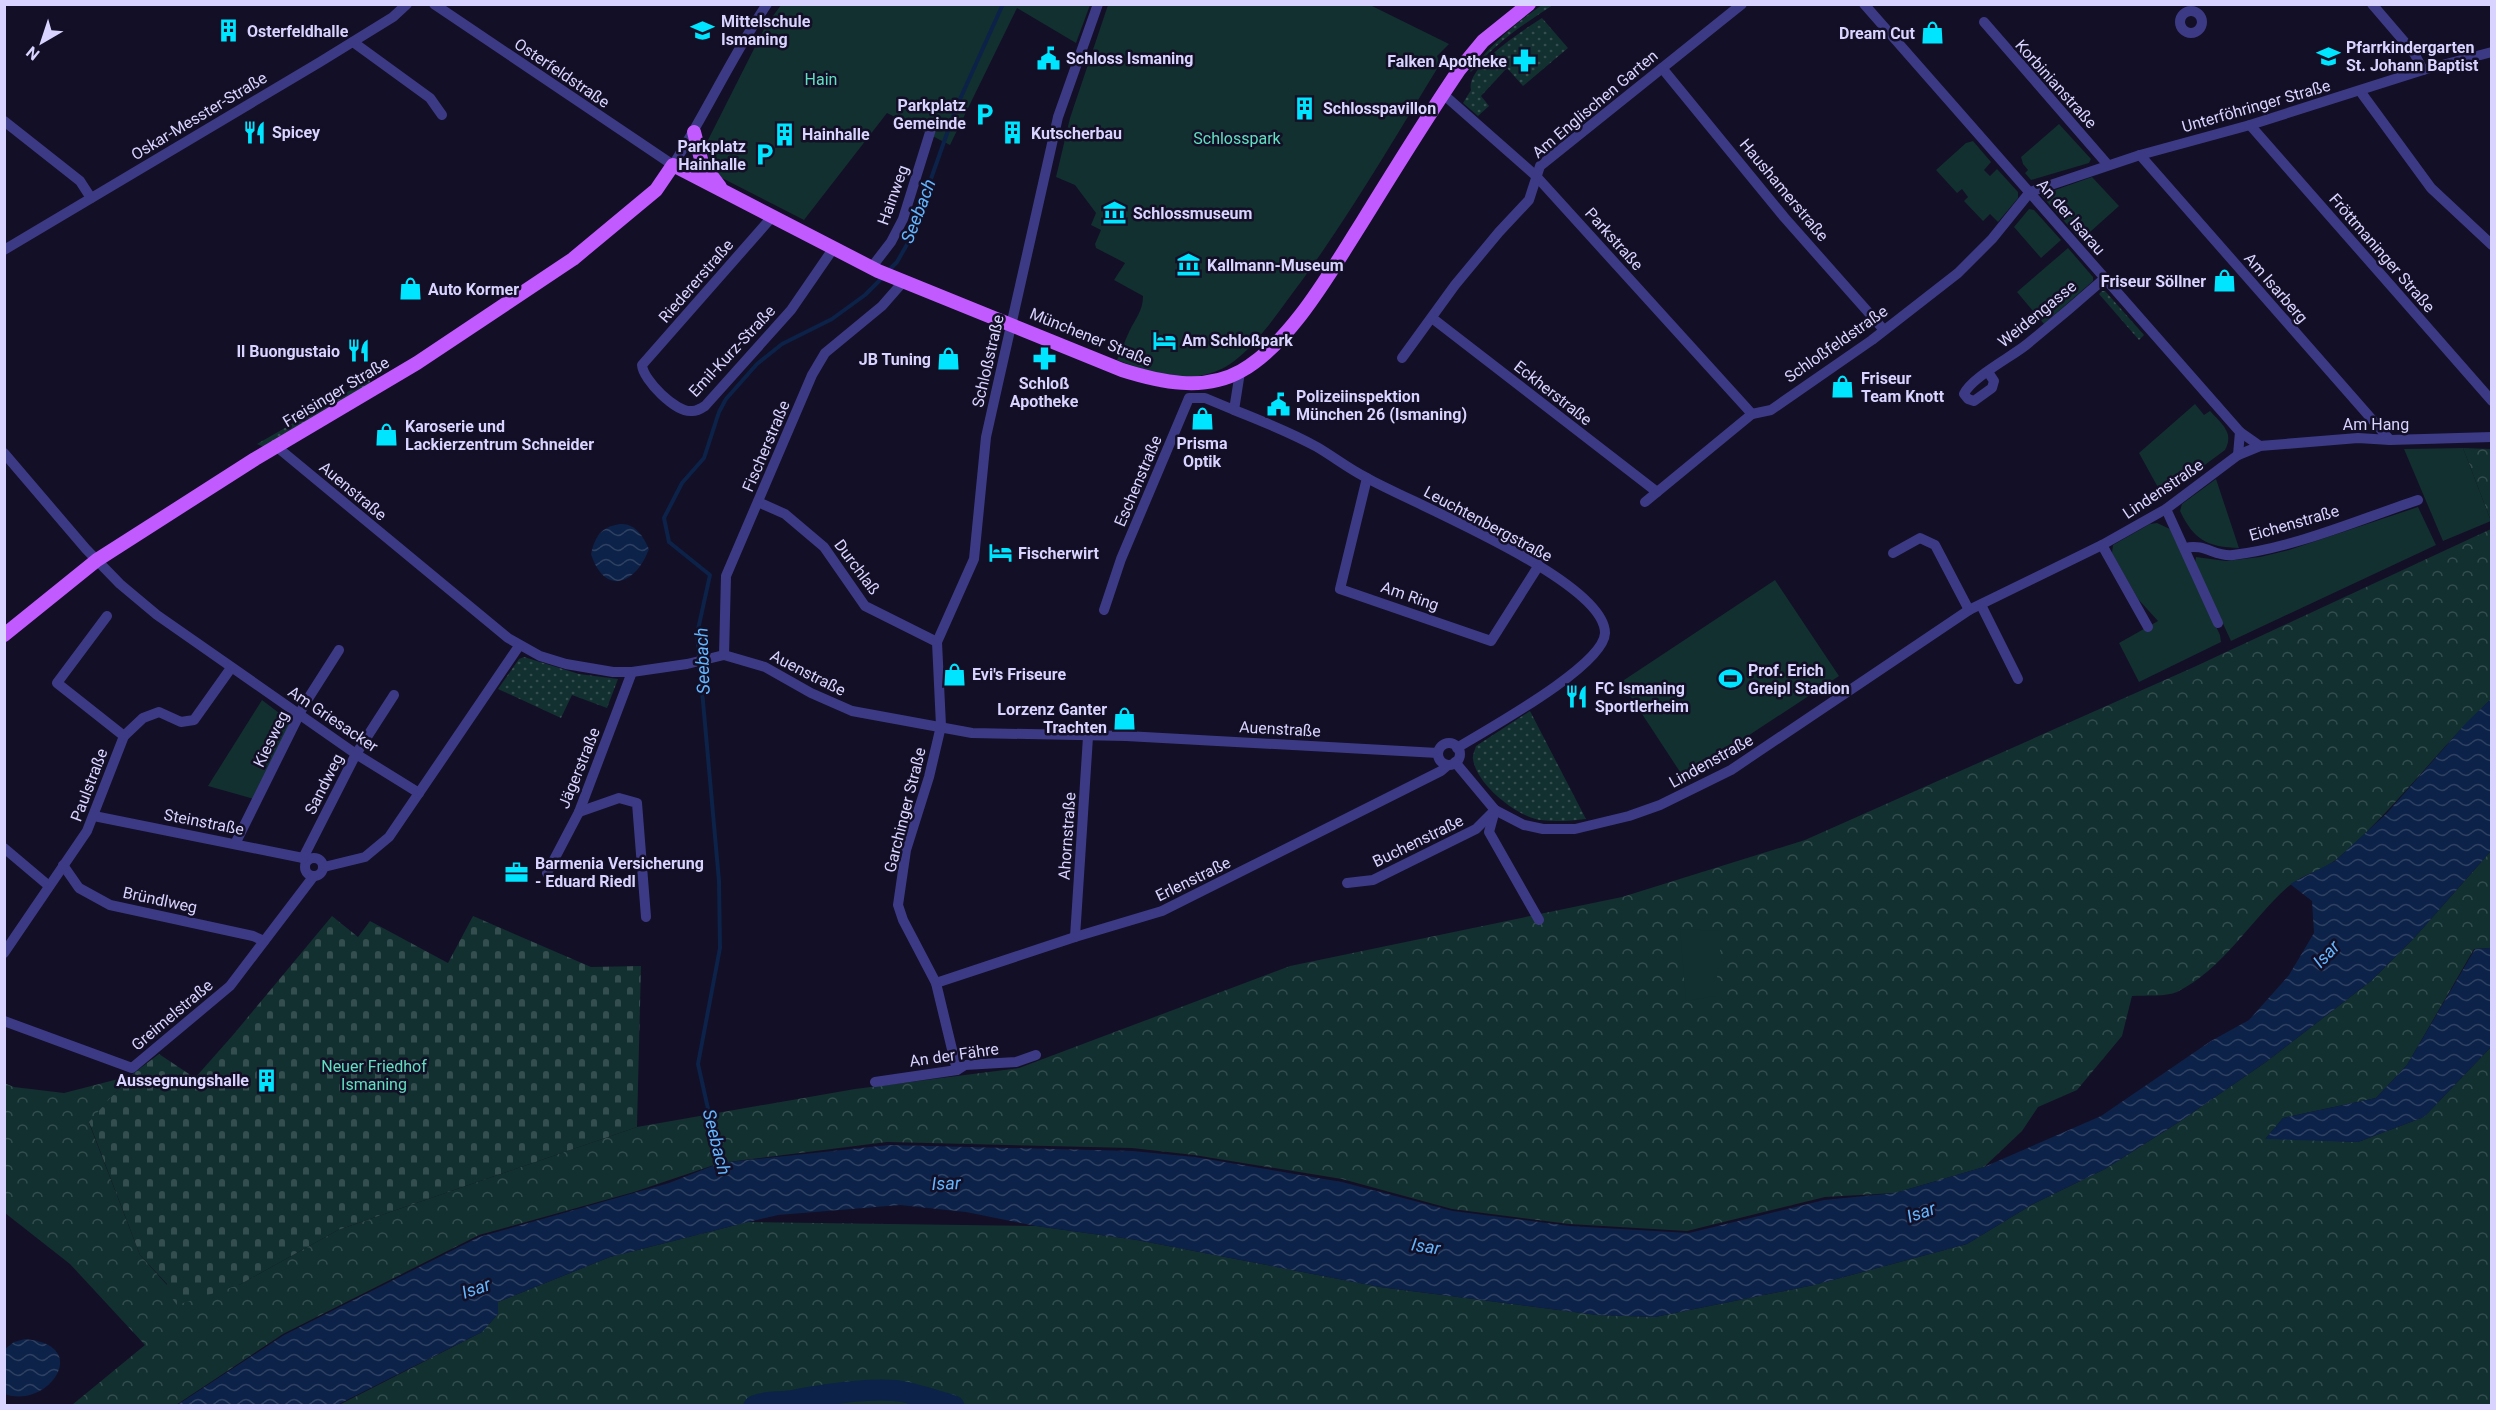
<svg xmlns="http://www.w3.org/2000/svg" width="2496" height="1410" viewBox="0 0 2496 1410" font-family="Roboto,sans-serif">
<defs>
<pattern id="grass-dots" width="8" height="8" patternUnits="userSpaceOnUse" patternTransform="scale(1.5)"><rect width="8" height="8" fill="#12302f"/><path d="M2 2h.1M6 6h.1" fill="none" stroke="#344d4e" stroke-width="1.8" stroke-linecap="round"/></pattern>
<pattern id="forest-crowns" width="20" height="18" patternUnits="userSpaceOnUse" patternTransform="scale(1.5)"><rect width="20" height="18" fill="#12302f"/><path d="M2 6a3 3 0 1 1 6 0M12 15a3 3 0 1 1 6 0" fill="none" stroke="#344d4e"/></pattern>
<pattern id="cemetery-stones" width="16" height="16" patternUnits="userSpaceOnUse" patternTransform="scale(1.5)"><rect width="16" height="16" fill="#12302f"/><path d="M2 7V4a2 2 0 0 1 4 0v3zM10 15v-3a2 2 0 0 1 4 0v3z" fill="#344d4e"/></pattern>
<pattern id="water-waves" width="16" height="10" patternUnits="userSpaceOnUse" patternTransform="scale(1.5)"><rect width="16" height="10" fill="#0c2248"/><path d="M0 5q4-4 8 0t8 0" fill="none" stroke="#2f4163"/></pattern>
</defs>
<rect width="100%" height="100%" fill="#130f26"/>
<g fill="url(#grass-dots)">
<path d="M1542,5H1553C1522,25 1495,44 1471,72L1470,71C1491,45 1514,24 1542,5Z"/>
<path d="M1542,18L1568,48L1523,86L1507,68L1481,96L1489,106L1478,116L1463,103L1471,90C1465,67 1525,29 1542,18Z"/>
<path d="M2102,291H2105L2144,335L2139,340L2099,294Z"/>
<path d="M370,379V384L264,447L257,444Z"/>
<path d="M524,657L579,674L618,679L607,708L572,695L561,718L498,689L519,659Z"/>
<path d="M1530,711L1586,819C1571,821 1555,822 1540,820C1516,816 1476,784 1473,759C1472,756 1475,750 1476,746Z"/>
</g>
<g fill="url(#forest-crowns)">
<path d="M2463,448L2491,449V523V521Z"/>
<path d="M2491,529V699C2437,750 2394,811 2337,859C2323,871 2302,874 2289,886C2251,919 2224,969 2177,992C2166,997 2145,995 2132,996L2122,1036L2077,1090L2038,1107L2022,1131L1984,1167L1895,1193L1825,1197L1687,1231L1569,1224L1452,1209L1342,1179L1194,1155L1132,1148L887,1142L720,1163L634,1192L479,1235L283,1334L176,1405H72L145,1345L70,1264L5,1213L4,1083L14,1087L64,1093L130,1076L89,1123L140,1255L167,1285H239L338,1230L637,1127L855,1089L1019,1068L1290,966L1622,897L1805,840L2194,667Z"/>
<path d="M2491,851V948L2474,949L2407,1065L2376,1098L2283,1118L2266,1138L2358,1142L2424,1117L2491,1047V1405L337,1406L482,1332L498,1314V1302L610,1257L748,1222L1036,1226L1137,1240L1380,1287L1597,1315L1655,1317L1814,1285L1967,1244L2033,1204L2105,1169L2179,1122L2266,1062L2371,981L2415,937Z"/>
</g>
<path fill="url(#cemetery-stones)" d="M332,916L358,937L370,921L448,963L473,916L591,967L641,966L637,1127L338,1230L239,1285L177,1305L165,1289L167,1284L140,1255L89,1122L130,1076L159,1054L195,1078L233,1035Z"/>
<g fill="#12302f">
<path d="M781,5H1090L1076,43L1017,8L950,145L887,113L804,220L720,177C709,166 707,155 708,140L765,27Z"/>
<path d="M1108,5H1370L1449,44L1437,56L1440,64C1391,144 1343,227 1286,302C1270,324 1245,359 1219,370C1186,385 1149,372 1117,360C1122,351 1124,342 1129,332C1135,319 1143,311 1143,296L1114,280L1125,263L1096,248L1095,244L1101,230L1091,225L1096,213L1075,185L1056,177L1070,118Z"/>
<path d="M2059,124L2091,159L2089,163L2031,180L2025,173L2028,170L2023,164L2021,157Z"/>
<path d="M1973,141L1991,162L1984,170L1990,176L1997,169L2018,192V198L1998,222L1990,214L1983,221L1964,201L1968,197L1962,189L1957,193L1936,170L1966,143Z"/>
<path d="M2092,177L2119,206L2081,240L2041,195Z"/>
<path d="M2029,209L2034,210L2061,240L2041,258L2014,227Z"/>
<path d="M2068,248L2093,277V281L2044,324L2017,292Z"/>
<path d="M2195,404L2204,415L2210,411C2221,423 2235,433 2225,450L2167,493L2160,491L2139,453Z"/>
<path d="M2463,448L2491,521L2443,541L2404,449Z"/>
<path d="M2216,479L2239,548C2207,547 2194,540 2180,511L2182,504Z"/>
<path d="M2418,507L2436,545L2231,641L2195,563L2196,557L2226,561L2260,557L2289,550Z"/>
<path d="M2157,523L2170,529L2220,635L2221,642L2139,682L2119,643L2158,621L2138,599L2112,553L2113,545L2150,524Z"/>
<path d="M1775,580L1839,676L1684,778L1621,682Z"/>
<path d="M262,700L291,722L254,799L208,786Z"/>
<path d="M1680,929L1722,931L1715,996L1686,1001Z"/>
</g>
<g fill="url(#water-waves)">
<path d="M620,524C635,523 643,536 649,549C636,584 605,597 591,554C595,536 601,527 620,524Z"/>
<path d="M2491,699V851L2415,937L2371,981L2266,1062L2179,1122L2105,1169L2033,1204L1967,1244L1814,1285L1655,1317L1597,1315L1380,1287L1137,1240L1036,1226L966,1212L900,1205L778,1215L748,1222L610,1257L498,1302V1314L482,1332L337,1405H177L284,1335L479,1237L669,1183L720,1163L889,1145L1133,1151L1195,1157L1342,1182L1453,1211L1570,1226L1689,1233L1824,1200L1895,1193L1984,1167L2101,1116L2211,1041L2249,1020L2289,975L2314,933L2312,901L2290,884L2335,861L2387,813L2467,722Z"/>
<path d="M2491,948V1047L2424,1117L2358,1142L2265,1139L2283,1118L2376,1098L2407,1065L2475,949Z"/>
<path d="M25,1339C94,1345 47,1410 5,1394V1349L14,1342Z"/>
</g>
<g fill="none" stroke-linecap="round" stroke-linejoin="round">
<g stroke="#0c2248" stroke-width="4">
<path d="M888,271L897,262L909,241L956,108L1003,4"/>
<path d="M721,1167L698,1064L720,948L719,881L697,634L710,575L669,542L664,518L682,483L704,458L719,412L726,399L757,364L782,344L832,319L865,295L883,277"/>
<path d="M831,1406L833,1396"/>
</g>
<path stroke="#0c2248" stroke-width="21" d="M754,1406C769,1400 777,1403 790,1401C820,1395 876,1386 905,1392C922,1396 938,1401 954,1406"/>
<g stroke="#3d3a85" stroke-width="10">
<path d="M434,4L673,165C706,113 732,56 767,4"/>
<path d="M1864,4L2240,432L2238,455"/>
<path d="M2372,4L2414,53L2423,70"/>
<circle cx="2191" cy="22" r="11"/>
<path d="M1984,22L2108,165"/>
<path d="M353,42L430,98L442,115"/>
<path d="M1662,68L1784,217L1884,330"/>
<path d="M2360,91L2431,188L2492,245"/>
<path d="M1443,94L1536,176L1752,414"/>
<path d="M4,121L80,181L91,198"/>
<path d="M2250,125L2492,401"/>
<path d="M2140,155L2390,440"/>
<path d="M772,217L642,365C643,380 676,413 692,411C696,411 702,408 705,406L791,310L833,249"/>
<path d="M4,250L320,62L393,17L407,4"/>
<path d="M871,268L891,242L903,219L932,126"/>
<path d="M1432,318L1657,492"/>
<path d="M1402,358L1455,285L1499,232L1529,200L1540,166L1742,4"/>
<path d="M1240,372L1234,410C1262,421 1290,432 1317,447C1334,457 1349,469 1367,478C1411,503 1605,580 1605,633C1604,666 1486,730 1457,748"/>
<path d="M1988,372L1994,381L1992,388L1974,401L1968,399L1964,394C1971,378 2011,357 2026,345C2053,323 2079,301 2105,278"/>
<path d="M2240,432L2260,446"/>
<path d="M277,447L508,638L540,656L566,664L613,672H632L687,664L724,655L765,667L811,693L852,711L972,733L1126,736L1438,753"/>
<path d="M4,453L86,549L120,584L157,615L356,754L419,793"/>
<path d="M1367,478L1340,589L1491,641L1539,565"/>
<path d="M758,502L785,514L824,547L865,606L937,642"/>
<path d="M1645,502L1752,414L1771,410L1872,340L1958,273L1992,239L2030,192L2140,155L2250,125L2423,70L2492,52"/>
<path d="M2166,509L2218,623"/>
<path d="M2102,545L2148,627"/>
<path d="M2185,548C2206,543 2214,557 2233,555C2297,547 2358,520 2418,500"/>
<path d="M1893,553L1920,538L1935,545L1969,610"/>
<path d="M1981,605L2018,679"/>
<path d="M1104,610L1121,559L1189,398H1205L1234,410"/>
<path d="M724,655L726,576L812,375L825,353L882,306L903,282"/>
<path d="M124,736L143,718L159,712L181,722L194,720L231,668"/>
<circle cx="1449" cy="754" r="11"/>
<path d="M1455,762L1495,810L1524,825L1543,829H1575L1629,816L1660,805L1731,770L1969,610L2102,545L2166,509L2238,455L2260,446L2358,438L2390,440L2492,437"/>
<path d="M1495,810L1489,832L1539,920"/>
<path d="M579,812L619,798L637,803L646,917"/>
<path d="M94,816L303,858L308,860"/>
<path d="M235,844L304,705L339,650"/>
<path d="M4,848L49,886"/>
<circle cx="314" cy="867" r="9"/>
<path d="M303,858L356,754L394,695"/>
<path d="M63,865L79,888L110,905L253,936L264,941"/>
<path d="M324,867L365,857L389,837L519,646"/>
<path d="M547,873L579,812L632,672"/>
<path d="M1347,883L1373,880L1476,829L1495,810"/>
<path d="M1075,937L1088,737"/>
<path d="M4,953L87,831L124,736L57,683L107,616"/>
<path d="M936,983L1075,937L1162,911L1441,771L1448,765"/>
<path d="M4,1021L132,1068L230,986L313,877"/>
<path d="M957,1070L936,983L903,920L898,905L906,850L929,777L941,726L937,642L974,559L986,437L999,379L1058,117L1098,4"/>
<path d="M875,1082L957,1070L965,1065L1016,1062L1036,1055"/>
</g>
<g stroke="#c25bff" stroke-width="14">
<path d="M694,132L702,163L720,187"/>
<path d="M4,635L97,560L255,459L417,363L573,259L656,190L673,165L878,271L1122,370C1160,382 1204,392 1241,371C1291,343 1331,271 1361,224C1393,172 1425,120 1459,70L1483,41L1529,4"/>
</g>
</g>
<defs>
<symbol id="school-bare" viewBox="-9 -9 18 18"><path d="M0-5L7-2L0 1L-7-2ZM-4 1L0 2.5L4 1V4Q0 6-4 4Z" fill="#00e5ff" stroke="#130f26" stroke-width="2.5" paint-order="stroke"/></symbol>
<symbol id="building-bare" viewBox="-9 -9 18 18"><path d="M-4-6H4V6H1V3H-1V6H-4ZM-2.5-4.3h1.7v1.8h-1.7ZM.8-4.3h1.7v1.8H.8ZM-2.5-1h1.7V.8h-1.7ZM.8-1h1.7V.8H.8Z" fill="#00e5ff" stroke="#130f26" stroke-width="2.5" paint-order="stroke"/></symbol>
<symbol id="shop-bare" viewBox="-9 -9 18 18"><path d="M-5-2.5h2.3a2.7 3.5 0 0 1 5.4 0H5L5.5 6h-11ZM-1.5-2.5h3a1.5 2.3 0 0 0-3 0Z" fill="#00e5ff" stroke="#130f26" stroke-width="2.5" paint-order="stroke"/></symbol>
<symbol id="civic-bare" viewBox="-9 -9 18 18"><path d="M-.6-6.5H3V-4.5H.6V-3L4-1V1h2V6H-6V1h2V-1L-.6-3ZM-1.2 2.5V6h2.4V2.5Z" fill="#00e5ff" stroke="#130f26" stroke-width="2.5" paint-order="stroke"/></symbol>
<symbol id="pharmacy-bare" viewBox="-9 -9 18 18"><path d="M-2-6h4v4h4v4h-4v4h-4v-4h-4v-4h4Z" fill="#00e5ff" stroke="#130f26" stroke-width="2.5" paint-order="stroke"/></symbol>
<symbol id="parking-bare" viewBox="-9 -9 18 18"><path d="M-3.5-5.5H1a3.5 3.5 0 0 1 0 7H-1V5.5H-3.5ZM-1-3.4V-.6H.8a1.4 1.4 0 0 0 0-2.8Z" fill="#00e5ff" stroke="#130f26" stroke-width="2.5" paint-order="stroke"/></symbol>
<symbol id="restaurant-bare" viewBox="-9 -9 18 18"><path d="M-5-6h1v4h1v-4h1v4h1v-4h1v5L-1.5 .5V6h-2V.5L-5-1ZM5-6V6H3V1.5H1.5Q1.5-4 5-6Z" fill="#00e5ff" stroke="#130f26" stroke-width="2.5" paint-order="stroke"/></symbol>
<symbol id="museum-bare" viewBox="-9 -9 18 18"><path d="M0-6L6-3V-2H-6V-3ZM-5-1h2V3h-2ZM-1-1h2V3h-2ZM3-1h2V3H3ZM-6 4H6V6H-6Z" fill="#00e5ff" stroke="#130f26" stroke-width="2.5" paint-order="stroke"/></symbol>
<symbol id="hotel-bare" viewBox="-9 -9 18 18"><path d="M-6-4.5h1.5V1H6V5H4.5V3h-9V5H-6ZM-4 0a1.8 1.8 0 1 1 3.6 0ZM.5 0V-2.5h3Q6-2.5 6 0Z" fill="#00e5ff" stroke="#130f26" stroke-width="2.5" paint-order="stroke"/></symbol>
<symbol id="stadium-bare" viewBox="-9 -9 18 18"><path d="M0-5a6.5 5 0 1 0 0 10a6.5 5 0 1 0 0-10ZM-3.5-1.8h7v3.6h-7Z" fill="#00e5ff" stroke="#130f26" stroke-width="2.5" paint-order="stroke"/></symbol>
<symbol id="office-bare" viewBox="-9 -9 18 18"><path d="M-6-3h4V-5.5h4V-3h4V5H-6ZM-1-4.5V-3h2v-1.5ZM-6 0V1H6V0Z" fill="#00e5ff" stroke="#130f26" stroke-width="2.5" paint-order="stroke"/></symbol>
</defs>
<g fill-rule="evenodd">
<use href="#school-bare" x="686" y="14" width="33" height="33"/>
<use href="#building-bare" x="212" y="14" width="33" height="33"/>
<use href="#shop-bare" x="1916" y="16" width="33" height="33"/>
<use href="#school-bare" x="2312" y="40" width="33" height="33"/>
<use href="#civic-bare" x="1032" y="42" width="33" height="33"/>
<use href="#pharmacy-bare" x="1508" y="44" width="33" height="33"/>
<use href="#building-bare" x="1288" y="92" width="33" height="33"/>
<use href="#parking-bare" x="968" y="98" width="33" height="33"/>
<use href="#restaurant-bare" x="238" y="116" width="33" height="33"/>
<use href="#building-bare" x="996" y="116" width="33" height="33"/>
<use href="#building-bare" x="768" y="118" width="33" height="33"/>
<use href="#parking-bare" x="748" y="138" width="33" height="33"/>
<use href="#museum-bare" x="1098" y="196" width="33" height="33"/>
<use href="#museum-bare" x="1172" y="248" width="33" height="33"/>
<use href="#shop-bare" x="2208" y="264" width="33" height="33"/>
<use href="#shop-bare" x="394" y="272" width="33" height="33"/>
<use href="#hotel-bare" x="1148" y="324" width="33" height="33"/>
<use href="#restaurant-bare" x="342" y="334" width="33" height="33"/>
<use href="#pharmacy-bare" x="1028" y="342" width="33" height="33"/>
<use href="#shop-bare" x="932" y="342" width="33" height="33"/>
<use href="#shop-bare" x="1826" y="370" width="33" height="33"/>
<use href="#civic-bare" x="1262" y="388" width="33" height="33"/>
<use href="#shop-bare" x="1186" y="402" width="33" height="33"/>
<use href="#shop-bare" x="370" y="418" width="33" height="33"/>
<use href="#hotel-bare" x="984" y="536" width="33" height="33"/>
<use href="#shop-bare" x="938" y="658" width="33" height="33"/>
<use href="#stadium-bare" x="1714" y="662" width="33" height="33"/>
<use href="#restaurant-bare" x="1560" y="680" width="33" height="33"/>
<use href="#shop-bare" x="1108" y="702" width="33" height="33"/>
<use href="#office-bare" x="500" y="856" width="33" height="33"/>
<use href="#building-bare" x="250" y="1064" width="33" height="33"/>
</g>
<g text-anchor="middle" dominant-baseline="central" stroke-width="5" stroke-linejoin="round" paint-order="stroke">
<g font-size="16" font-weight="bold" fill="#d9d4ff" stroke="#130f26" text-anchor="start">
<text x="721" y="21">Mittelschule<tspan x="721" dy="18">Ismaning</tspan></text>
<text x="247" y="31">Osterfeldhalle</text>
<text x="1915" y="33" text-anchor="end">Dream Cut</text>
<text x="2346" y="47">Pfarrkindergarten<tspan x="2346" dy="18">St. Johann Baptist</tspan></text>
<text x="1066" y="58">Schloss Ismaning</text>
<text x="1507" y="61" text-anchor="end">Falken Apotheke</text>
<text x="966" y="105" text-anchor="end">Parkplatz<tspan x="966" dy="18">Gemeinde</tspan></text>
<text x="1323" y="108">Schlosspavillon</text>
<text x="272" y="132">Spicey</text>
<text x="1031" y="133">Kutscherbau</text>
<text x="802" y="134">Hainhalle</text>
<text x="746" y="146" text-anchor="end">Parkplatz<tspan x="746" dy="18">Hainhalle</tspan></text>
<text x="1133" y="213">Schlossmuseum</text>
<text x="1207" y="265">Kallmann-Museum</text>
<text x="2206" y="281" text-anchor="end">Friseur Söllner</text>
<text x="428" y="289">Auto Kormer</text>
<text x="1182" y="340">Am Schloßpark</text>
<text x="340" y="351" text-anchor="end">Il Buongustaio</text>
<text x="931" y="359" text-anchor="end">JB Tuning</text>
<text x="1861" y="378">Friseur<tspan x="1861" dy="18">Team Knott</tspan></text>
<text x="1044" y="383" text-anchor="middle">Schloß<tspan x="1044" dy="18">Apotheke</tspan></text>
<text x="1296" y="396">Polizeiinspektion<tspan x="1296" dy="18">München 26 (Ismaning)</tspan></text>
<text x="405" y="426">Karoserie und<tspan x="405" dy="18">Lackierzentrum Schneider</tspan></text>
<text x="1202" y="443" text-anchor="middle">Prisma<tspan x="1202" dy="18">Optik</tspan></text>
<text x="1018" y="553">Fischerwirt</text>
<text x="1748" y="670">Prof. Erich<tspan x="1748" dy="18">Greipl Stadion</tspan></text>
<text x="972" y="674">Evi's Friseure</text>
<text x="1595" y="688">FC Ismaning<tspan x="1595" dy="18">Sportlerheim</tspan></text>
<text x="1107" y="709" text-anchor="end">Lorzenz Ganter<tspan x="1107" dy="18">Trachten</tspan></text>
<text x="535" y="863">Barmenia Versicherung<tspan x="535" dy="18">- Eduard Riedl</tspan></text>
<text x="249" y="1080" text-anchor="end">Aussegnungshalle</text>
</g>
<g font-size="16" fill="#d9d4ff" stroke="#130f26">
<text transform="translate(562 73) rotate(34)">Osterfeldstraße</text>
<text transform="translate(2056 84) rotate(48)">Korbinianstraße</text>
<text transform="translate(1595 104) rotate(-40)">Am Englischen Garten</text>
<text transform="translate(2256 106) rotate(-16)">Unterföhringer Straße</text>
<text transform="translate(199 116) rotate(-31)">Oskar-Messter-Straße</text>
<text transform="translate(1784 190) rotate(50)">Haushamerstraße</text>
<text transform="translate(893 195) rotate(-70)">Hainweg</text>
<text transform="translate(2071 217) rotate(49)">An der Isarau</text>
<text transform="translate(1614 239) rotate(48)">Parkstraße</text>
<text transform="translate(2382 253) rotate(49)">Fröttmaninger Straße</text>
<text transform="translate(696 281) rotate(-49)">Riedererstraße</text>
<text transform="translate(2276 288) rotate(49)">Am Isarberg</text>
<text transform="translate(2037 314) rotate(-39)">Weidengasse</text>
<text transform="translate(1091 337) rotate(22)">Münchener Straße</text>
<text transform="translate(1836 344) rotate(-35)">Schloßfeldstraße</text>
<text transform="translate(732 351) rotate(-47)">Emil-Kurz-Straße</text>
<text transform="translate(988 361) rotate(-77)">Schloßstraße</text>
<text transform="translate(336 392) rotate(-31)">Freisinger Straße</text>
<text transform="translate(1553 393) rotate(38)">Eckherstraße</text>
<text x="2376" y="424">Am Hang</text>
<text transform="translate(766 446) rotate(-67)">Fischerstraße</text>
<text transform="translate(1138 481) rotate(-67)">Eschenstraße</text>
<text transform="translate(2163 489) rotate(-34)">Lindenstraße</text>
<text transform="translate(353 491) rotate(40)">Auenstraße</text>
<text transform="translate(2294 523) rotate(-16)">Eichenstraße</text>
<text transform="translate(1488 524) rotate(28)">Leuchtenbergstraße</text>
<text transform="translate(857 567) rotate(53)">Durchlaß</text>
<text transform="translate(1410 596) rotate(19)">Am Ring</text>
<text transform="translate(808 673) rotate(27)">Auenstraße</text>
<text transform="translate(333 719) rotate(34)">Am Griesacker</text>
<text transform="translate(1280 729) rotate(3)">Auenstraße</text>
<text transform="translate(271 739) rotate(-64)">Kiesweg</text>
<text transform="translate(1711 761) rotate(-29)">Lindenstraße</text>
<text transform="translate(579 768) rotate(-68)">Jägerstraße</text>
<text transform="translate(324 784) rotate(-63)">Sandweg</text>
<text transform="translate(89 785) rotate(-69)">Paulstraße</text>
<text transform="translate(905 810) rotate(-76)">Garchinger Straße</text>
<text transform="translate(204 822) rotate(11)">Steinstraße</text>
<text transform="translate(1067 836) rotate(-86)">Ahornstraße</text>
<text transform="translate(1418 841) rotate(-26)">Buchenstraße</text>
<text transform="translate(1193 879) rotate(-26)">Erlenstraße</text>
<text transform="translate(160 900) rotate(12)">Bründlweg</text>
<text transform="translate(172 1015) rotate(-40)">Greimelstraße</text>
<text transform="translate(954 1055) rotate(-8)">An der Fähre</text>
</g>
<g font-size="16" fill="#5fe0c0" stroke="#130f26">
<text x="821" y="79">Hain</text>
<text x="1237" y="138">Schlosspark</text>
<text x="374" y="1066">Neuer Friedhof<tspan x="374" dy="18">Ismaning</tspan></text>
</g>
<g font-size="18" font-style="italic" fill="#62b6ff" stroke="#130f26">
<text transform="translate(918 211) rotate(-69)">Seebach</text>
<text transform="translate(702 661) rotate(-92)">Seebach</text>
<text transform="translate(2326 954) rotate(-47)">Isar</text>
<text transform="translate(717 1142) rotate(76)">Seebach</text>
<text transform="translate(946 1183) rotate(-2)">Isar</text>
<text transform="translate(1921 1212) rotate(-19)">Isar</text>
<text transform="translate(1426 1246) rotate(9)">Isar</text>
<text transform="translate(476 1288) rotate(-19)">Isar</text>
</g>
</g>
<rect width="2496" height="1410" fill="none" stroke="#d9d4ff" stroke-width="12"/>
<g transform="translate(42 42) rotate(219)" stroke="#130f26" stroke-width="4.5" paint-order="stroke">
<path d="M0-4.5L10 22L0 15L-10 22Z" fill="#d9d4ff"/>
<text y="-9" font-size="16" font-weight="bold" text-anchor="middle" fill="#d9d4ff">N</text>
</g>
</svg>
